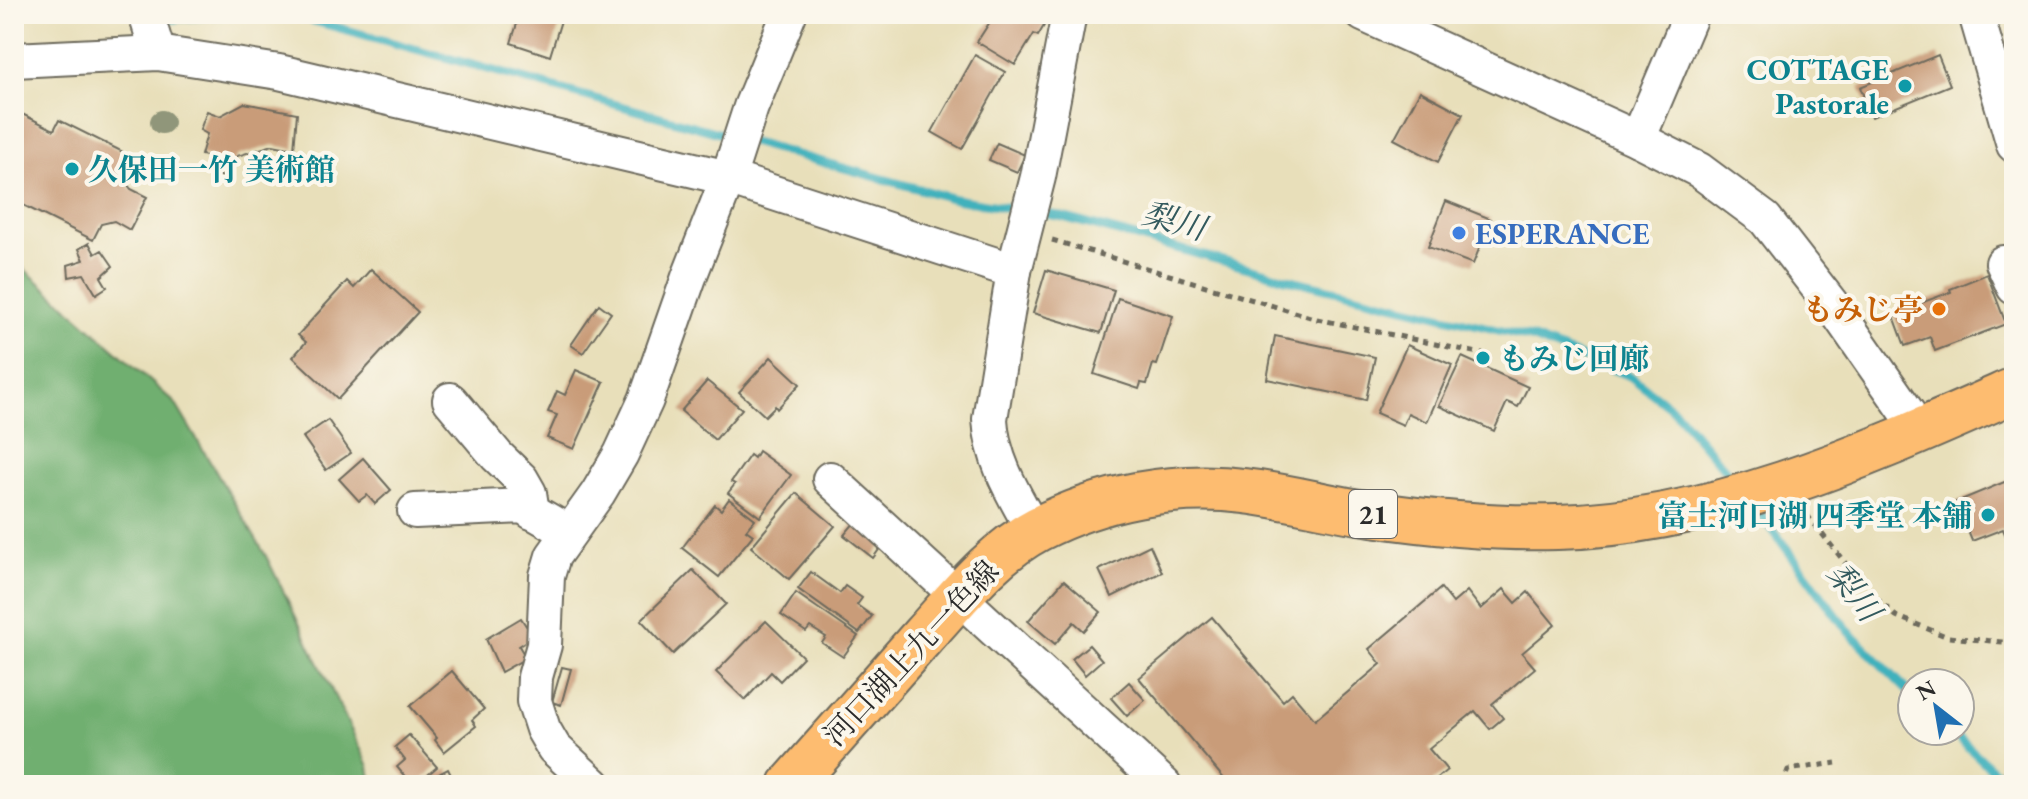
<svg xmlns="http://www.w3.org/2000/svg" width="2028" height="799" viewBox="0 0 2028 799" font-family="'EB Garamond','Noto Serif JP',serif">
<rect width="100%" height="100%" fill="#fbf7ec"/>
<filter id="ink" filterUnits="userSpaceOnUse"><feTurbulence type="fractalNoise" baseFrequency=".0125" numOctaves="2"/><feDisplacementMap in="SourceGraphic" scale="16" xChannelSelector="R" yChannelSelector="G"/><feConvolveMatrix kernelMatrix="1 2 1 2 8 2 1 2 1" color-interpolation-filters="sRGB"/></filter>
<filter id="wash" filterUnits="userSpaceOnUse"><feTurbulence type="fractalNoise" baseFrequency=".006" numOctaves="4" result="noise"/><feDisplacementMap in="SourceGraphic" scale="32" xChannelSelector="R" yChannelSelector="G"/><feGaussianBlur stdDeviation="1.8" result="paint"/><feColorMatrix in="noise" values="0 0 0 0 0 0 0 0 0 0 0 0 0 0 0 0 0 1.4 0 .05"/><feComposite in="paint" operator="in"/></filter>
<g filter="url(#wash)">
<rect width="100%" height="100%" fill="#e8dfba"/>
<path fill="#70af70" stroke="#4e6d4e" stroke-width="2" d="M14,260L175,403L266,556L369,766L372,785H14Z"/>
<path fill="#41b1bc" stroke="#366e74" stroke-width="2" d="M2014,763V785H1972L1994,771Z"/>
<g fill="none" stroke-linecap="round" stroke-linejoin="round">
<g stroke="#41b1bc" stroke-width="9">
<path d="M289,14L733,137"/>
<path d="M153,17L173,19L234,14"/>
<path d="M747,141L955,199L1059,216L1292,280L1531,338L1630,376L1675,411L1738,485"/>
<path d="M1755,506L1848,631L1912,695"/>
<path d="M1951,731L1994,771"/>
</g>
</g>
<g id="blocks">
<g fill="#c99c79">
<path d="M520,14H563L550,56L511,43Z"/>
<path d="M995,14H1045L1049,17L1038,36L1034,34L1015,65L977,42Z"/>
<path d="M975,55L1005,72L962,149L932,132Z"/>
<path d="M1938,55L1950,85L1872,117L1860,87Z"/>
<path d="M1420,91L1463,114L1438,162L1394,139Z"/>
<path d="M244,103L297,113L294,149L273,145L237,156L225,178L207,170L213,158L201,155L207,134L200,130L207,111L220,116Z"/>
<path d="M14,110L54,130L59,120L135,158L124,180L131,189L147,197L130,230L114,221L101,224L93,240L17,202L24,187L14,182Z"/>
<path d="M997,143L1025,155L1017,172L989,160Z"/>
<path d="M1446,201L1491,219L1473,264L1428,247Z"/>
<path d="M89,243L95,254L102,250L113,266L101,277L107,287L96,294L84,274L69,277L68,265L84,260L79,249Z"/>
<path d="M371,269L418,312L338,399L293,357L306,342L298,335L347,281L354,288Z"/>
<path d="M1046,270L1114,290L1101,333L1033,313Z"/>
<path d="M1987,274L2006,324L1935,351L1930,337L1905,346L1893,313L1951,292L1950,289Z"/>
<path d="M1118,298L1173,316L1157,365L1153,364L1147,384L1141,383L1139,389L1094,374Z"/>
<path d="M599,304L611,313L583,353L571,345Z"/>
<path d="M1275,336L1375,357L1366,400L1267,379Z"/>
<path d="M1407,345L1452,365L1427,422L1408,413L1403,425L1376,413Z"/>
<path d="M771,357L800,384L777,409L775,406L765,416L739,392Z"/>
<path d="M1462,357L1528,387L1518,407L1507,402L1494,431L1439,406Z"/>
<path d="M576,370L604,382L574,449L547,438L557,415L548,412L557,391L565,395Z"/>
<path d="M707,381L742,409L715,440L681,411Z"/>
<path d="M328,420L351,453L326,470L303,437Z"/>
<path d="M758,451L791,475L760,517L728,493L735,484L731,482L750,455L754,458Z"/>
<path d="M363,458L391,490L375,504L367,495L359,501L339,479Z"/>
<path d="M2014,478V539L2008,541L2003,529L1972,541L1956,502Z"/>
<path d="M796,493L835,526L789,579L751,547Z"/>
<path d="M729,499L755,519L746,530L753,535L719,577L682,548L715,505L721,510Z"/>
<path d="M855,522L883,544L873,558L844,535Z"/>
<path d="M1150,545L1162,572L1112,597L1099,570Z"/>
<path d="M693,570L726,604L673,654L641,620Z"/>
<path d="M811,572L840,593L845,586L862,598L857,605L872,616L859,633L798,589Z"/>
<path d="M1064,580L1101,612L1084,631L1074,622L1055,644L1028,621Z"/>
<path d="M1441,588L1453,603L1467,591L1481,609L1504,589L1516,603L1528,592L1555,625L1522,653L1535,668L1492,704L1503,718L1490,729L1475,711L1429,749L1447,770L1429,785H1219L1225,780L1139,678L1212,617L1283,701L1292,693L1315,720L1381,664L1369,649Z"/>
<path d="M796,593L858,636L843,657L822,643L826,637L810,627L806,632L781,615Z"/>
<path d="M521,618L533,637L519,646L526,658L501,672L486,639Z"/>
<path d="M766,621L803,657L780,681L771,672L745,700L716,672Z"/>
<path d="M1089,645L1102,660L1085,675L1072,659Z"/>
<path d="M562,667L571,669L561,705L552,702Z"/>
<path d="M452,671L484,709L472,720L476,726L444,752L435,740L437,738L410,706Z"/>
<path d="M1129,682L1145,700L1127,716L1111,698Z"/>
<path d="M409,735L437,767L416,785H412L397,767L405,760L395,747Z"/>
<path d="M448,769L456,785H417Z"/>
</g>
</g>
</g>
<g filter="url(#ink)">
<use href="#blocks" fill-opacity="0" stroke="#6d6a5d" stroke-width="2"/>
<g fill="none" stroke-linecap="round" stroke-linejoin="round">
<defs>
<g id="minor">
<path d="M146,14L158,53"/>
<path d="M1363,14L1638,139L1699,170L1765,219L1835,309L1921,432"/>
<path d="M1976,14L2014,145"/>
<path d="M14,60L158,53L279,72L728,178L1014,271"/>
<path d="M1638,139L1691,14"/>
<path d="M2003,263L2014,287"/>
<path d="M450,400L497,456L521,479L529,493L532,512"/>
<path d="M830,479L1164,785"/>
<path d="M415,511L523,506L568,532"/>
<path d="M1034,531C1014,495 992,460 990,419L1014,271L1038,177L1069,14"/>
<path d="M594,785L554,748L543,729L534,701L535,677L544,645L547,576L553,556L598,493L621,454L646,400L689,277L728,178L751,107L789,14"/>
</g>
<path id="major" d="M791,785C835,735 879,686 923,636C957,599 992,553 1038,529C1100,497 1175,482 1244,491C1287,496 1329,508 1372,514C1433,523 1496,529 1557,527C1718,523 1869,454 2014,390"/>
</defs>
<use href="#minor" stroke="#6d6a5d" stroke-width="38"/>
<use href="#major" stroke="#6d6a5d" stroke-width="48"/>
<g stroke="#6d6a5d" stroke-width="5" stroke-dasharray="6 6" stroke-linecap="butt">
<path d="M1052,240L1317,319L1492,356"/>
<path d="M1807,515L1866,589L1896,616L1948,637L2014,643"/>
<path d="M1782,785L1788,770L1836,763"/>
</g>
<use href="#minor" stroke="#fff" stroke-width="34"/>
<use href="#major" stroke="#fdbc70" stroke-width="44"/>
</g>
<circle fill="#90967a" cx="162" cy="122" r="12"/>
</g>
<g fill="#0f9aa8" stroke="#fbf7ec" stroke-width="3">
<circle cx="1905" cy="86" r="8"/>
<circle cx="72" cy="169" r="8"/>
<circle cx="1483" cy="358" r="8"/>
<circle cx="1988" cy="515" r="8"/>
</g>
<circle fill="#3f7fe0" stroke="#fbf7ec" stroke-width="3" cx="1459" cy="233" r="8"/>
<circle fill="#e8710a" stroke="#fbf7ec" stroke-width="3" cx="1939" cy="309" r="8"/>
<g text-anchor="middle" dominant-baseline="central" stroke-width="8" stroke-linejoin="round" paint-order="stroke">
<rect fill="#fbf7ec" stroke="#696865" stroke-width="2" x="1349" y="490" width="48" height="48" rx="6"/>
<g font-size="28" font-weight="bold" fill="#2b2b2b">
<text x="1373" y="514">21</text>
</g>
<g font-size="30" font-weight="bold" fill="#0d838f" stroke="#fbf7ec" text-anchor="end">
<text x="1889" y="69">COTTAGE<tspan x="1889" dy="34">Pastorale</tspan></text>
<text x="88" y="169" text-anchor="start">久保田一竹 美術館</text>
<text x="1499" y="358" text-anchor="start">もみじ回廊</text>
<text x="1972" y="515">富士河口湖 四季堂 本舗</text>
</g>
<g font-size="30" font-weight="bold" fill="#366cbe" stroke="#fbf7ec" text-anchor="start">
<text x="1475" y="233">ESPERANCE</text>
</g>
<g font-size="30" font-weight="bold" fill="#c56008" stroke="#fbf7ec" text-anchor="end">
<text x="1923" y="309">もみじ亭</text>
</g>
<g font-size="30" fill="#2b2b2b" stroke="#fbf7ec">
<text transform="translate(911 653) rotate(-47)">河口湖上九一色線</text>
</g>
<g font-size="32" font-style="italic" fill="#335a5e" stroke="#fbf7ec">
<text transform="translate(1174 221) rotate(15)">梨川</text>
<text transform="translate(1854 592) rotate(52)">梨川</text>
</g>
</g>
<rect width="2028" height="799" fill="none" stroke="#fbf7ec" stroke-width="48"/>
<g transform="translate(1936 707) rotate(329)"><circle r="38" fill="#fbf7ec" stroke="#a8a59f" stroke-width="2"/>
<path d="M0-6L14 30L0 20L-14 30Z" fill="#1f6fb2"/>
<text y="-12" font-size="22" font-weight="bold" text-anchor="middle" fill="#2b2b2b">N</text>
</g>
</svg>
